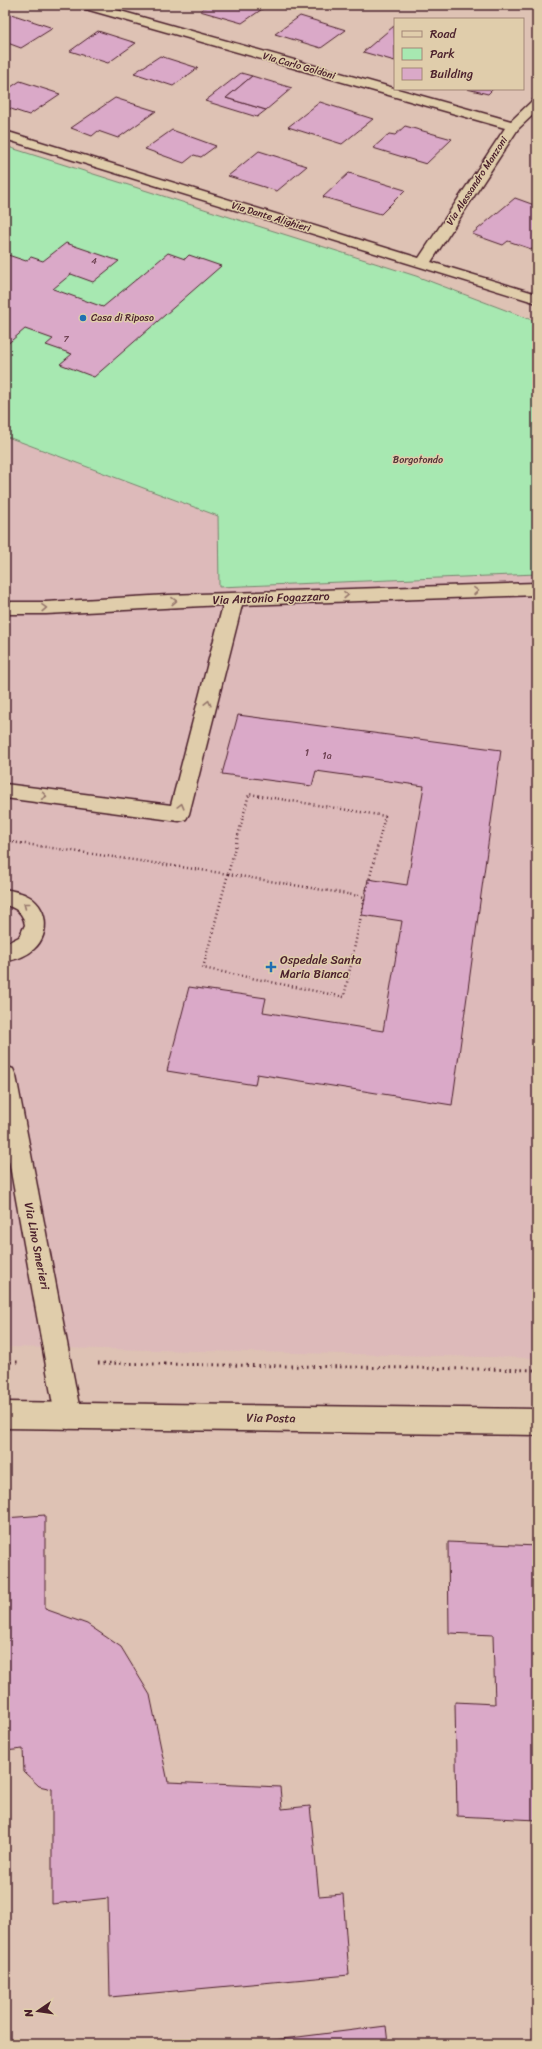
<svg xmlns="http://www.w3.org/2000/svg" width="542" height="2049" viewBox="0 0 542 2049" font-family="Sriracha,sans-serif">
<rect width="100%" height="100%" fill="#dec2b4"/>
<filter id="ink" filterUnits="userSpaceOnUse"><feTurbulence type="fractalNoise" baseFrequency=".025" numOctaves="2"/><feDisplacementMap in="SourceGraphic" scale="8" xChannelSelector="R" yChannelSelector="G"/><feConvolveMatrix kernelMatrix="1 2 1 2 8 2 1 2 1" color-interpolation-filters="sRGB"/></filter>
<g filter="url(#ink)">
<path fill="#ddbaba" d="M5,436L218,516L219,587L537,574V1358L5,1347Z"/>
<path fill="#a7e8b1" stroke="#78846e" d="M5,146L416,276L537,322V574L219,587L218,516L5,436Z"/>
<g fill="#daa9c8" stroke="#4a1f2b">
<path d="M208,5H268L242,23L200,11Z"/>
<path d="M11,14L53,28L21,48L5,42V18Z"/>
<path d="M300,16L346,30L321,48L275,34Z"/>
<path d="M394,26L395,61L363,52Z"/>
<path d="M98,31L136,43L108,63L70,51Z"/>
<path d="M160,56L198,68L173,86L134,73Z"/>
<path d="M241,73L252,76L226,98L266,110L257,117L205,101Z"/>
<path d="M252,76L292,88L266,110L226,98Z"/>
<path d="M20,81L60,94L29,115L5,107V91Z"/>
<path d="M467,89H493L488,94Z"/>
<path d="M115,98L156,111L118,138L98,131L92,136L71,128Z"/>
<path d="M320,102L373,119L342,144L288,127Z"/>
<path d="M405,126L452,139L426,164L373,148L389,134L395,135Z"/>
<path d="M172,130L216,146L201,157L194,155L184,163L145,149Z"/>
<path d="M259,151L307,166L277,191L228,176Z"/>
<path d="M349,173L405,190L381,214L323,197Z"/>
<path d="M515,198L537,206V251L508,241L503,245L472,234Z"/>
<path d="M66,243L119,261L93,282L71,274L53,289L103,307L168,253L185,259L189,255L221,266L94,377L60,364L72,354L46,345L53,339L25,329L5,346V254L26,261L31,257L43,261Z"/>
<path d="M238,715L501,750L452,1105L257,1074L255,1085L167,1071L189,987L266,998L263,1012L383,1031L402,921L362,915L368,879L407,885L424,786L316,771L312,786L222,774Z"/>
<path d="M45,1515V1609L87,1624L121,1647L150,1695L168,1782L280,1787L282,1809L310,1806L319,1896L343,1894L349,1975L110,1997L108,1898L52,1904V1789L39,1786L24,1772L23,1749L5,1751V1518Z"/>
<path d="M448,1542L537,1546V1820L457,1816L455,1702L495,1704L493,1635L449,1633Z"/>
<path d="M386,2026L388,2044H258V2042Z"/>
</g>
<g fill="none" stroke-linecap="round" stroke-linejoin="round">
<defs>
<g id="street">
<path d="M80,5H99L511,121L532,101L537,100V111L518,129L431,262L537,294V303L5,139V131L419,258L505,128L82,8Z"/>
<path d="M537,583V595L242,605L189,814L186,819L179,821L5,798V784L171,805L223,605L46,614H5V602H46L168,595Z"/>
<path d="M5,889C12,891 20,892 26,895C48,905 51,934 34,949C26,957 15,959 5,962V944L19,937L25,925C23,913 17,908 5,905Z"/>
<path d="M5,1066L13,1069L16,1076L81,1416L77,1425L68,1429L59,1425L55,1416L5,1138Z"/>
</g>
<path id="secondary" d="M5,1402L537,1409V1435L5,1428Z"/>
</defs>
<use href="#street" stroke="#4a1f2b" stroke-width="3"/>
<use href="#secondary" stroke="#4a1f2b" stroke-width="3"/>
<g stroke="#4a1f2b" stroke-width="2.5" stroke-dasharray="1 3" stroke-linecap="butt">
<path d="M5,841L228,874"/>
<path d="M228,874L365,897"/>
<path d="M228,874L203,968L344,997L365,897"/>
<path d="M228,874L249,794L385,816L365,897"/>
</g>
<g stroke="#4a1f2b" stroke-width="3" stroke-dasharray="1.5 4" stroke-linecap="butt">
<path d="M5,1362H19"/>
<path d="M98,1363L537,1370"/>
</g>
<use href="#street" fill="#e0cdab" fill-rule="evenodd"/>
<use href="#secondary" fill="#e0cdab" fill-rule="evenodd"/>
</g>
<defs><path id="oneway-chevron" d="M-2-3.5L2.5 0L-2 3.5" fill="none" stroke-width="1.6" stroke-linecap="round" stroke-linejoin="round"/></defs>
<g stroke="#95766b">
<use href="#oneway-chevron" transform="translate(476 591) rotate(-2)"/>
<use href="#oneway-chevron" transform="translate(346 595) rotate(-2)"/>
<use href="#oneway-chevron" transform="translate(174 601) rotate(-2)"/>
<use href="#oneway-chevron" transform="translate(44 608) rotate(-2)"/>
<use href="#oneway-chevron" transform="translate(208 703) rotate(-76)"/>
<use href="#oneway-chevron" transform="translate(44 796) rotate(8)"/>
<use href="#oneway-chevron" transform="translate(181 806) rotate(-75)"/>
<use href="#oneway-chevron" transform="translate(26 905) rotate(-142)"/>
</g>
</g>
<g fill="#1f6fb2" stroke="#e0cdab" stroke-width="1.5">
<circle cx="83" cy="318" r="4"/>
<path d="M269 961h4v4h4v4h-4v4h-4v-4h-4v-4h4z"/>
</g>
<g text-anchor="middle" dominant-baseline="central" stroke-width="3" stroke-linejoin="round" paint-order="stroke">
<g font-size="9" fill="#6e4252">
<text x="94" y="261">4</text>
<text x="66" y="339">7</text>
</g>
<g font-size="10" fill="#4a1f2b" stroke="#e0cdab">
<text transform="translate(299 66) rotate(16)">Via Carlo Goldoni</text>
<text transform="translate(477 181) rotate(-57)">Via Alessandro Manzoni</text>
<text transform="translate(271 217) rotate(17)">Via Dante Alighieri</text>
</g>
<g font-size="10" fill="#4a1f2b" stroke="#e0cdab" text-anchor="start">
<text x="91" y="318">Casa di Riposo</text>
</g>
<g font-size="10" fill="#533338" stroke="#e0cdab">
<text x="418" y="460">Borgotondo</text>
</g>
<g font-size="10" fill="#6e4252">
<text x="307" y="753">1</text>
<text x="327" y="756">1a</text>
</g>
<g font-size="12" fill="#4a1f2b" stroke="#e0cdab">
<text transform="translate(271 598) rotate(-2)">Via Antonio Fogazzaro</text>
<text transform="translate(37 1246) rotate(79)">Via Lino Smerieri</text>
<text transform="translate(271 1418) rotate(1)">Via Posta</text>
</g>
<g font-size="12" fill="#4a1f2b" stroke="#e0cdab" text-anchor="start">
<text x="280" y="960">Ospedale Santa<tspan x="280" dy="14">Maria Bianca</tspan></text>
</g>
</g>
<rect width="542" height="2049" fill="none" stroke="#e0cdab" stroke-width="20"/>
<rect x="10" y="10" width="522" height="2029" fill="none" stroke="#4a1f2b" stroke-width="1.5" filter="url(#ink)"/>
<rect x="394" y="18" width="130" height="72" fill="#e0cdab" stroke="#a48778"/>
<rect x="402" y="31" width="20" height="6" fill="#e0cdab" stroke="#a48778"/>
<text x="430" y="38" font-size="12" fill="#4a1f2b">Road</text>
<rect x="402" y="48" width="20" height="12" fill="#a7e8b1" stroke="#a48778"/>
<text x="430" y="58" font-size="12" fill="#4a1f2b">Park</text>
<rect x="402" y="68" width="20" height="12" fill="#daa9c8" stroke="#a48778"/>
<text x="430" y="78" font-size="12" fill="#4a1f2b">Building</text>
<g transform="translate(38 2011) rotate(257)" stroke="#e0cdab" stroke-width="3" paint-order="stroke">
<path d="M0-3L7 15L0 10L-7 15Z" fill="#4a1f2b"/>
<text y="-6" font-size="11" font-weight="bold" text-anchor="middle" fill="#4a1f2b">N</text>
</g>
</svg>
